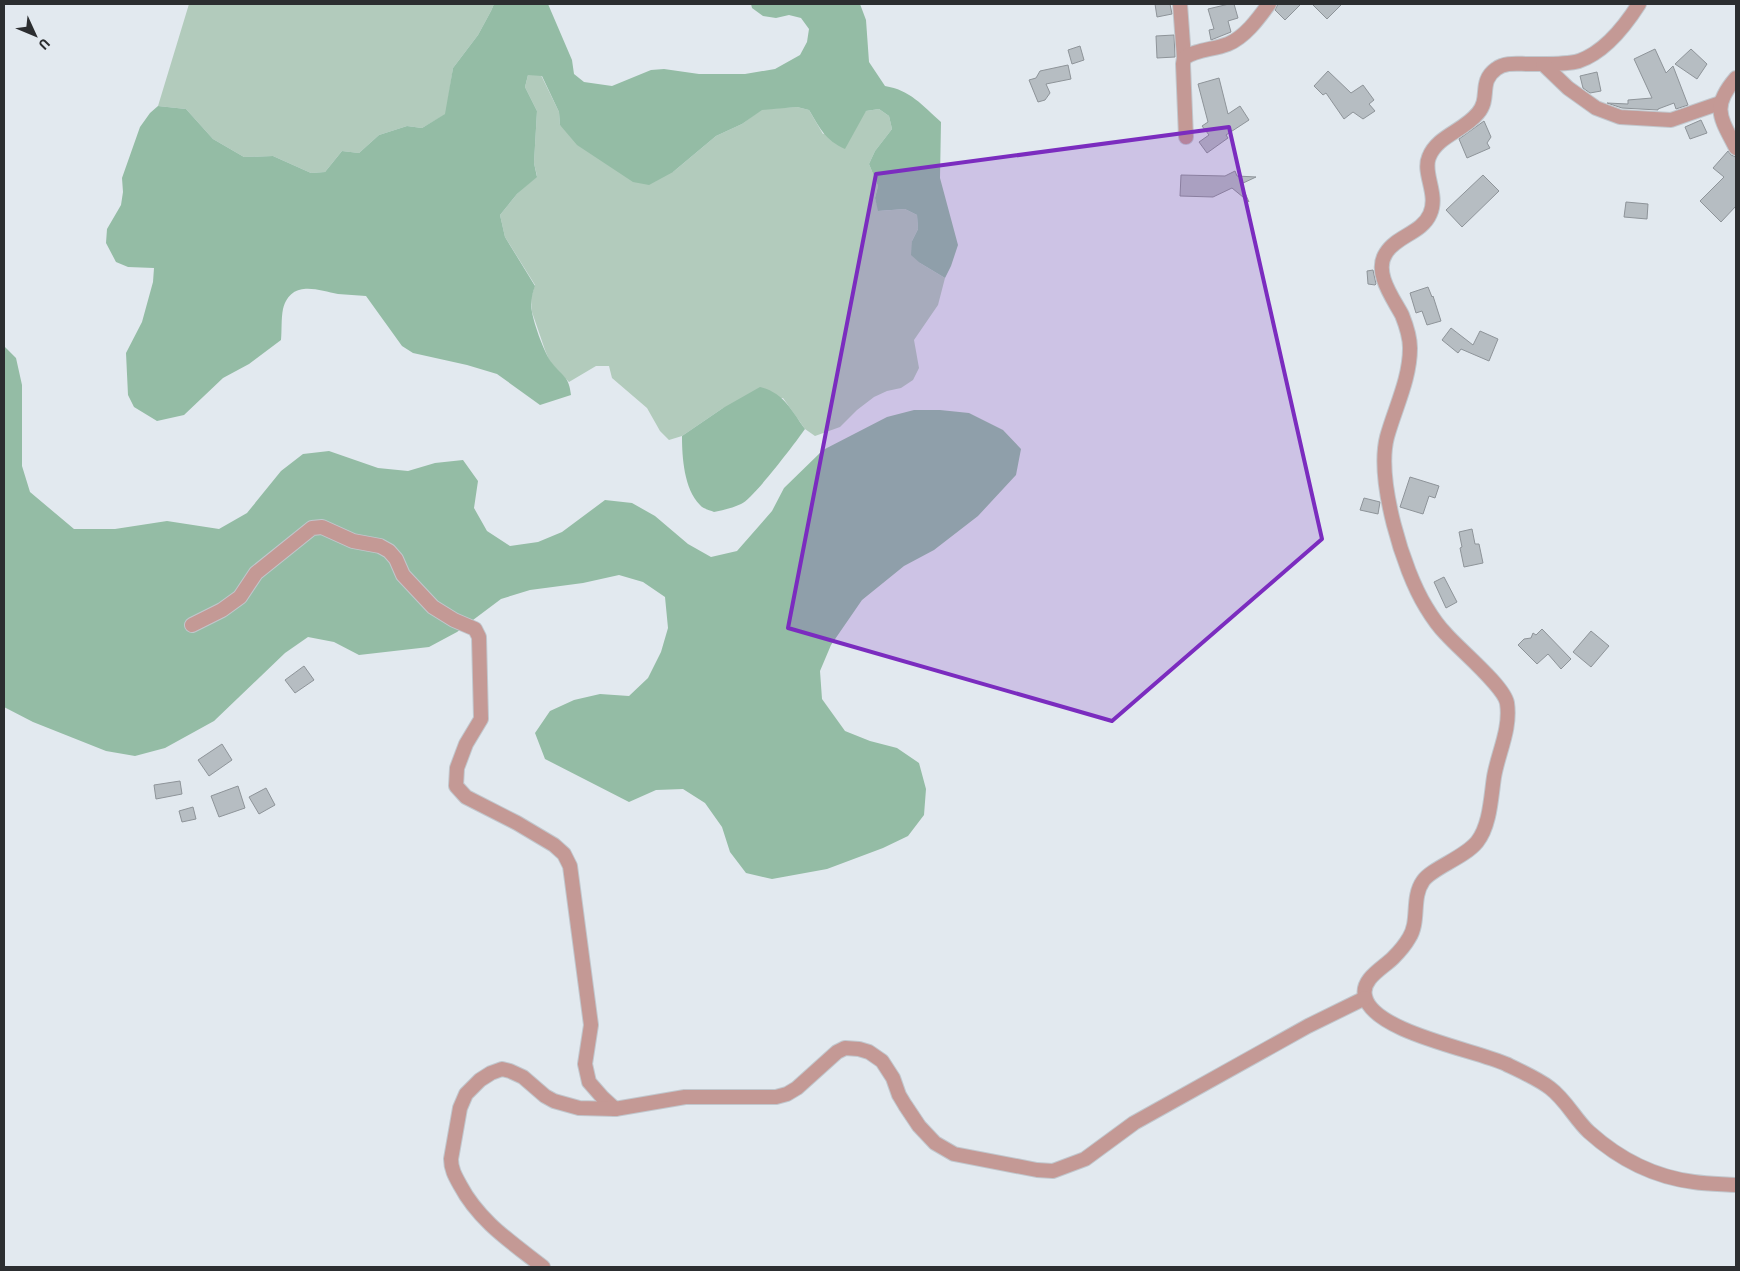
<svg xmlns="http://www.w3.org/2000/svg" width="1740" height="1271" viewBox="0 0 1740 1271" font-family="Barlow,sans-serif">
<rect width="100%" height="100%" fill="#e2e9ef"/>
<g fill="#b2cbbc">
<path d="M189,4H494L491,11L478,35L453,68L446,114L422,128L407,126L379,135L359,153L342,151L325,172L311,173L273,156L244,157L213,139L186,109L158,106Z"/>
<path d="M528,75H541L559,112L560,125L673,172L716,136L742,124L762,109L797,107L809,110L823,134L866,111L879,109L889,116L892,129L875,151L869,164L878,186L875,198L879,211L905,209L917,215L918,229L912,241L920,263L945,278L938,305L914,340L919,368L913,380L901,388L887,391L874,397L857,410L840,427L815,436L805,429L783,398L723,408L682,436L669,440L660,431L647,408L612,378L609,366H596L569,382L550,362L545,350L532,312L531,298L535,285L505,237L500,215L517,194L537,176L534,163L537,111L525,87Z"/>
</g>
<g fill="#94bca5">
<path d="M494,4H548L572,60L574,74L584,82L612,86L651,70L664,69L699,74H745L775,69L800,55L807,42L809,29L801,18L789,15L776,18L763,16L752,8L751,4H860L866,20L869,62L885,86C910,90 922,105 941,122L940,178L958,245L951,266L945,278L920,263L911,255L912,241L918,229L917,215L905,209L878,211L875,198L878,186L869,164L875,151L892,129L889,116L879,109L866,111L845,149C825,140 820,128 809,110L797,107L762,110L742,124L716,136L673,172L649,185L633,182L577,145L560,125L559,112L542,76L528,75L525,87L537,111L534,163L537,177L517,194L500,215L505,237L535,286C532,294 530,303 532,312C534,324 545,355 552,363C563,377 569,376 571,395L540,405L497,374L467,365L413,353L402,346L366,296C357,295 347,295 338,294C318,290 291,279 283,309C281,319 282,330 281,340L249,364L223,378L184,415L157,421L134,407L128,395L126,353L142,322L153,282L154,268L128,267L116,262L106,243L107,229L121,205L123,192L122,178L140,127L150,113L158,106L186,109L213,139L244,157L273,156L311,173L325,172L342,151L359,153L379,135L407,126L422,128L445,114L453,68L478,35L491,11Z"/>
<path d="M4,346L16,358L22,385V466L30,492L74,529H115L167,521L219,529L247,513L281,471L303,454L329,451L378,468L408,471L435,463L463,460L478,481L474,508L487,531L510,546L538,542L562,532L605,500L632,503L655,516L688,544L711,557L737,551L772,511L784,488L823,450L887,417L914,410H940L969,413L1003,430L1021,449L1016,475L978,516L934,550L904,566L862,600L831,645L820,671L822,699L845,731L870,741L897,748L919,763L926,789L924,815L908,836L883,848L827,869L772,879L746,873L730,852L722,827L705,803L683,789L656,790L629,802L545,759L535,733L550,711L574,700L600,694L629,696L648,678L661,652L668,628L665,597L643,582L619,575L583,583L530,590L501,599L457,632L429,647L359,655L334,642L308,637L285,653L214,721L165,748L135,756L106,751L33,722L4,707Z"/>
<path d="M760,387C784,393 791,410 805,429C796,442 753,499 741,504C733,508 723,510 714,512C710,510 703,509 700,505C684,489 682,457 682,436L723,408Z"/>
</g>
<g fill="#b6bdc2" stroke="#8e9499">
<path d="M1155,4H1170L1172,14L1157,17Z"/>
<path d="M1229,4H1234L1238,18L1228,21L1231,32L1211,40L1209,30L1214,29L1208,9Z"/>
<path d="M1278,4H1301L1285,20L1275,10Z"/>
<path d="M1312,4H1342L1327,19Z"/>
<path d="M1174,35L1175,57L1157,58L1156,36Z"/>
<path d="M1080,46L1084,60L1072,64L1068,50Z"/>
<path d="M1655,49L1666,73L1673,66L1688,105L1676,109L1674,103L1658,109V110L1622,108L1607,103L1628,104V100L1652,98L1634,59Z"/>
<path d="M1691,49L1707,64L1697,79L1675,64Z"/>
<path d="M1068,65L1071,79L1046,84L1050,93L1045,100L1038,102L1029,80L1036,78L1040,71Z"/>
<path d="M1328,71L1351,93L1363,85L1374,100L1369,104L1375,111L1363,119L1353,112L1344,119L1326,93L1323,95L1314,86Z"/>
<path d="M1597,72L1601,91L1590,93L1583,88L1580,76Z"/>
<path d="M1219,78L1228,114L1240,106L1249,120L1226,135L1228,138L1207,153L1199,142L1209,135L1202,126L1208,122L1198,84Z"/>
<path d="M1701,120L1707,133L1690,139L1685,127Z"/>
<path d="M1484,121L1491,137L1487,143L1490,148L1467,158L1459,139Z"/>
<path d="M1728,151L1731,155L1736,157V206L1721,222L1700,201L1724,177L1713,168Z"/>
<path d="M1235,171L1237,176L1256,177L1241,184L1249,202L1232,188L1213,197L1180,196L1181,175L1225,176Z"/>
<path d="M1483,175L1499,191L1462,227L1446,210Z"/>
<path d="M1626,202L1648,204L1647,219L1624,217Z"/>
<path d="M1373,270L1376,284L1375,285L1368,284L1367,271Z"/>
<path d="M1428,287L1432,297L1433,296L1441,321L1427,325L1422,311L1416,313L1410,293Z"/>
<path d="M1451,328L1473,345L1480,331L1498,339L1489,361L1461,349L1458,353L1442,340Z"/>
<path d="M1410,477L1439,486L1435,498L1429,496L1423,514L1400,507Z"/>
<path d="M1364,498L1380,502L1378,514L1360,510Z"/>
<path d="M1472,529L1475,544H1479L1483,563L1464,567L1460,548L1462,547L1459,532Z"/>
<path d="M1444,577L1457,602L1446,608L1434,582Z"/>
<path d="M1542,629L1571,659L1561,669L1548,654L1537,664L1518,645L1524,639L1531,638L1533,633L1536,635Z"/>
<path d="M1591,631L1609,646L1591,667L1573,652Z"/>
<path d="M304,666L314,680L295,693L285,680Z"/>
<path d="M222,744L232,760L209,776L198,760Z"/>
<path d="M180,781L182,794L156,799L154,785Z"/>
<path d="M238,786L245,808L219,817L211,796Z"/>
<path d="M266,788L275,805L259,814L249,797Z"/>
<path d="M193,807L196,819L182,822L179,811Z"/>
</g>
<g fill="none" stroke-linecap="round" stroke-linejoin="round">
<defs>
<g id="minor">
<path d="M1180,4L1184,58"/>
<path d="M1639,4C1625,26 1605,52 1579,61C1565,65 1543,64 1528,64C1517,64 1505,62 1496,69C1478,82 1491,98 1478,113C1464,131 1437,136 1429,157C1422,173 1439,194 1430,214C1422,233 1396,236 1386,253C1373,272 1393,298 1402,315C1406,325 1410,337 1410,348C1410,379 1395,408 1387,437C1376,480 1403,570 1426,607C1432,617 1438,626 1446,634C1459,649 1504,686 1507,703C1511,729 1498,753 1494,777C1491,797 1490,826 1477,842C1464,858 1432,868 1423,881C1411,898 1420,921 1409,938C1405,945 1399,952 1393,958C1383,968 1361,979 1365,996C1372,1032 1476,1050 1506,1064C1520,1071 1537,1078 1550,1088C1566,1100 1575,1119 1589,1132C1619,1159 1654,1177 1694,1182C1708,1184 1722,1184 1736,1185"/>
<path d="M1543,64L1568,88L1596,108L1620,117L1671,120L1720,103"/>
<path d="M1736,78C1711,107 1720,117 1736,148"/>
<path d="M1186,137L1183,64L1184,58C1197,49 1213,50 1228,44C1245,37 1258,19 1269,4"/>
<path d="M192,625L222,610L240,597L256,573L312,528L322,527L353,541L380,546L389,551L396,559L403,575L433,607L454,620L475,629L479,637L481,719L466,744L457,768L456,786L466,797L517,823L554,845L564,854L570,866L591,1025L585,1064L589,1082L603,1098L615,1109"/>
<path d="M543,1267C511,1242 479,1221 460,1185C455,1176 451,1169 451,1159L460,1108L466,1094L480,1080L491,1073L502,1069L510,1071L523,1077L545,1096L554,1101L579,1108L615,1109L685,1097H776L787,1094L797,1088L837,1052L845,1048L859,1049L869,1052L882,1061L893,1078L899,1095L905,1105L919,1126L935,1143L954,1154L1037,1170L1053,1171L1085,1159L1134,1123L1308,1026L1365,998"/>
</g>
</defs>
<use href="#minor" stroke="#c1c7cd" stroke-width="16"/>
<use href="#minor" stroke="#c49995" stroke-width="14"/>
</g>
<path fill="#7b2cbf" fill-opacity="0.2" stroke="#7b2cbf" stroke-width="4" stroke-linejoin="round" d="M1229,127L1322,539L1112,721L788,628L876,174Z"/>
<rect width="1740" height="1271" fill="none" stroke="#2c2e30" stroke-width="10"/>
<g transform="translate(35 35) rotate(134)" stroke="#e2e9ef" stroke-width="4" paint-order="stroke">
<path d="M0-4L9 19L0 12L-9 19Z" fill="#2c2e30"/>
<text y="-8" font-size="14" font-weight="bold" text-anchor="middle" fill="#2c2e30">U</text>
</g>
</svg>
